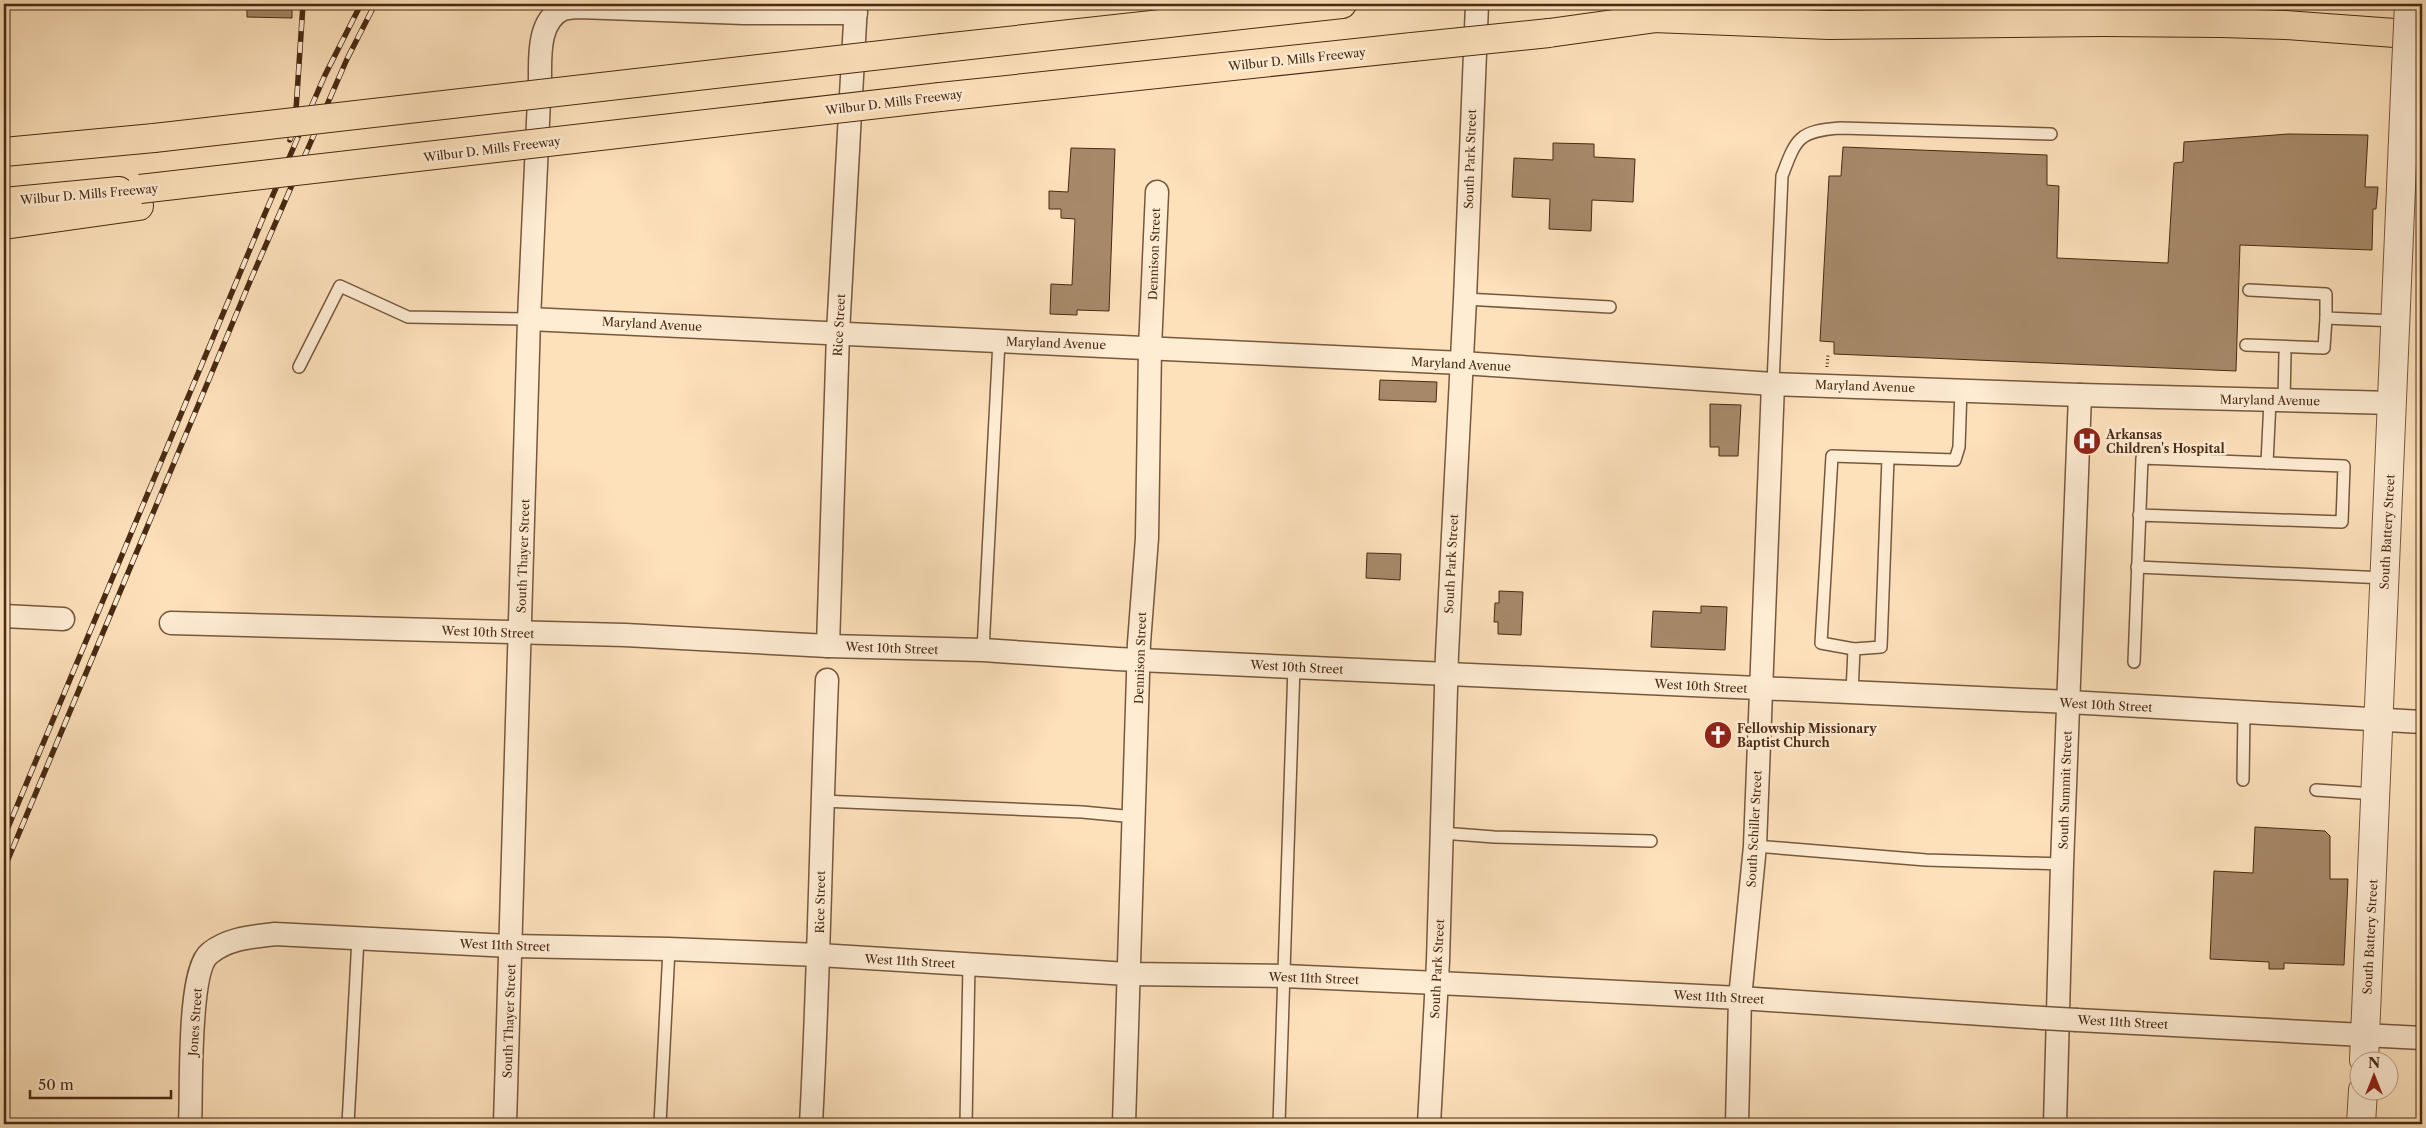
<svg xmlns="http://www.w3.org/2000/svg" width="2426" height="1128" viewBox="0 0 2426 1128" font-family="'Libre Caslon Text',serif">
<rect width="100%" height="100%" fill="#fde1bb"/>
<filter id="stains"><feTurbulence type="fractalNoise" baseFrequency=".004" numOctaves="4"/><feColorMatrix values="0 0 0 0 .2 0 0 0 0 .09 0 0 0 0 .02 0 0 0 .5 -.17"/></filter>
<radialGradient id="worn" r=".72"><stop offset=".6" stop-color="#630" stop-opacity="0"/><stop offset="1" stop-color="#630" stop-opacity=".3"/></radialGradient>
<g fill="#a7896a" stroke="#492a13">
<path d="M247,4H292V18L247,17Z"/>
<path d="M2288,134L2368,135L2365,187H2378L2376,209H2373L2372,250L2240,245L2236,371L1834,354V342L1820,341L1829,176H1841L1843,147L2047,155V185L2059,186L2057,258L2168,263L2174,163L2183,162L2184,142Z"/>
<path d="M1553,143L1594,144V157L1635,159L1633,202L1592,200L1591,231L1549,229L1550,199L1512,197L1514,158L1553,160Z"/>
<path d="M1071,148L1115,149L1109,311L1077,310V315L1050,314L1051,284L1072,285L1075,219L1061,218V209H1049V191L1068,192Z"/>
<path d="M1380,380L1437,382L1436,402L1379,400Z"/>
<path d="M1710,404L1741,405L1738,456H1719V447H1710Z"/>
<path d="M1367,553L1401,554L1400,580L1366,578Z"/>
<path d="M1499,591L1523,592L1521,635L1498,634V622H1494L1495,603H1499Z"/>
<path d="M1701,606L1727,607L1725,650L1651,647L1653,611L1701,613Z"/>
<path d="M2255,827L2325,831L2330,836V879H2348L2344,965L2284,963V969H2269V962L2210,959L2214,871L2253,873Z"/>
</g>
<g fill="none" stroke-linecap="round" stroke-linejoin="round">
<defs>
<g id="service">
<path d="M2249,290L2326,294V318L2396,321"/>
<path d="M1465,299L1610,307"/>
<path d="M2246,345L2324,348L2326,318"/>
<path d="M299,367L340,286L408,317L529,319"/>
<path d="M1773,384L1782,176C1796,139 1798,131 1840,128L2051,134"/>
<path d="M2284,401L2285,354"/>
<path d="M1888,458L1881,647L1854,649L1821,643L1832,456L1955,460L1959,447L1961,389"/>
<path d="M2267,463L2270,401"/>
<path d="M2137,567L2385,578"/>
<path d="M983,650L999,341"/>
<path d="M2134,662L2142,458L2344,466L2342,522L2139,515"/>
<path d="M1852,693L1854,649"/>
<path d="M2243,780L2244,713"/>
<path d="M2316,790L2376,794"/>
<path d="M822,801L1082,812L1135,817"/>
<path d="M1442,833L1494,837L1651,841"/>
<path d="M1755,846L1926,860L2062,864"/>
<path d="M348,1124L358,938"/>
<path d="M660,1124L669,949"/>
<path d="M966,1124L969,964"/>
<path d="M1279,1124L1294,666"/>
</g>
<g id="minor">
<path d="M529,319L1462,363L1773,384L2080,395L2393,403"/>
<path d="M4,616L63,619"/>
<path d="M171,623L625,635L828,646L983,650L1117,659L2069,702L2422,722"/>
<path d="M828,646L838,333L856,4"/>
<path d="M2077,1020L2422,1038"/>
<path d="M190,1124C192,1092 187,970 210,953C229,938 252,937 275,934L512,946L669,949L819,955L1128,974L1284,976L1459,984L1740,998L2042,1018"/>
<path d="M505,1124L529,319L540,78C540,56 538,20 563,9C568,8 574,7 579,7L744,13H856"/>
<path d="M811,1124C819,976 821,828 827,680"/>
<path d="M1124,1124L1139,643L1147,538L1150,348L1157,192"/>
<path d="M1429,1124L1438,961L1447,654L1465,299L1477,4"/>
<path d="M1737,1124L1740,998L1755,846L1773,384"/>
<path d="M2055,1124L2062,864L2080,395"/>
</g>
<g id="tertiary">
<path d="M2364,1060L2406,69"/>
<path d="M2361,1124L2363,1090"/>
</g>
<g id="motorway">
<path d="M1653,18L1829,25L2102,22L2222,23L2285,25L2422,35"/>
<path d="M1549,33L1671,16"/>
<path d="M943,48L1342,4"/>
<path d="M940,97L1412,47"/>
<path d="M4,152L154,138"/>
<path d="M4,202L119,191"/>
<path d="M4,225L139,206"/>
</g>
</defs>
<use href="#service" stroke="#76583d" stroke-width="14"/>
<use href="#minor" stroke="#76583d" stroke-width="25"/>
<use href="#tertiary" stroke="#76583d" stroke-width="30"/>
<use href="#motorway" stroke="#492a13" stroke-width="30"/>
<path stroke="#492a13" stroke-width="3" stroke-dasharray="1 2.5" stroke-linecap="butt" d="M1827,367L1828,355"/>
<use href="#service" stroke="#feecd3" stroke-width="11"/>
<use href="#minor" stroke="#feecd3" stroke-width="22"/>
<use href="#tertiary" stroke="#feecd3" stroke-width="28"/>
<use href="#motorway" stroke="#fde1bb" stroke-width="28"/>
<defs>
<g id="rail">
<path d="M290,140L295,125L303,4"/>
<path d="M4,837L266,211L325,75L361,4"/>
<path d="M4,869L251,279L347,59L375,4"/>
</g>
</defs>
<use href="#rail" stroke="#492a13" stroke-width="5.5"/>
<use href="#rail" stroke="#feecd3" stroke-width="4" stroke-dasharray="11" stroke-linecap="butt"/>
<defs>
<path id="minor-bridge" d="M2042,1018L2077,1020"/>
<path id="tertiary-bridge" d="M2406,69L2409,4"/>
<g id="motorway-bridge">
<path d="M1412,47L1549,33"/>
<path d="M154,138L943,48"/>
<path d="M140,189L940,97"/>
</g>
</defs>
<use href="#minor-bridge" stroke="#76583d" stroke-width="25" stroke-linecap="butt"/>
<use href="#tertiary-bridge" stroke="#76583d" stroke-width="30" stroke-linecap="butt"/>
<use href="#motorway-bridge" stroke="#492a13" stroke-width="30" stroke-linecap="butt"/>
<use href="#minor-bridge" stroke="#feecd3" stroke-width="22"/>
<use href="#tertiary-bridge" stroke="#feecd3" stroke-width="28"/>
<use href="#motorway-bridge" stroke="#fde1bb" stroke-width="28"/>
</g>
<defs>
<symbol id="hospital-disc" viewBox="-11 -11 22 22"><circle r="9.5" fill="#8f2418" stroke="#feecd3"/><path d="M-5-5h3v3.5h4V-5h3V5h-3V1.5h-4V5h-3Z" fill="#fff"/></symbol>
<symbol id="church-disc" viewBox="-11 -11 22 22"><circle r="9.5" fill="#8f2418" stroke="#feecd3"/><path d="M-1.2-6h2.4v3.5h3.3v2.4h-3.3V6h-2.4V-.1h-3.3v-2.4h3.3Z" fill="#fff"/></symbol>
</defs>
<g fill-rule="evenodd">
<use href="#hospital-disc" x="2071" y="425" width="32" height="32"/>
<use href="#church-disc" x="1702" y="719" width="32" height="32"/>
</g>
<g text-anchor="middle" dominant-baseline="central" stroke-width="5" stroke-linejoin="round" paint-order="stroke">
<g font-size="12" fill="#492a13" stroke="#feecd3">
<text transform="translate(1297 59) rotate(-6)">Wilbur D. Mills Freeway</text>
<text transform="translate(894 102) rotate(-7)">Wilbur D. Mills Freeway</text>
<text transform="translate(492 149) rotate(-7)">Wilbur D. Mills Freeway</text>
<text transform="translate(1470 159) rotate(-88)">South Park Street</text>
<text transform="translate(89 194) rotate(-5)">Wilbur D. Mills Freeway</text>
<text transform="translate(1154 254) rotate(-88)">Dennison Street</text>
<text transform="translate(652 324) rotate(3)">Maryland Avenue</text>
<text transform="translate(839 325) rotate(-87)">Rice Street</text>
<text transform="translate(1056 343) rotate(2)">Maryland Avenue</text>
<text transform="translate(1461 364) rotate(3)">Maryland Avenue</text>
<text transform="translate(1865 386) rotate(2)">Maryland Avenue</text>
<text transform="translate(2270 400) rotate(1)">Maryland Avenue</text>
<text transform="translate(2387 532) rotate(-87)">South Battery Street</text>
<text transform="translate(523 556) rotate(-88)">South Thayer Street</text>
<text transform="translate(1451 564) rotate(-87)">South Park Street</text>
<text transform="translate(488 632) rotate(2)">West 10th Street</text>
<text transform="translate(892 648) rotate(2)">West 10th Street</text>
<text transform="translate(1140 658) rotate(-88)">Dennison Street</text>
<text transform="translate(1297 667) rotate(3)">West 10th Street</text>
<text transform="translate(1701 686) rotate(3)">West 10th Street</text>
<text transform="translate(2106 705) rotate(3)">West 10th Street</text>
<text transform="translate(2065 790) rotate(-88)">South Summit Street</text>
<text transform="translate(1754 829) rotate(-87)">South Schiller Street</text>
<text transform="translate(820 902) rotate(-89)">Rice Street</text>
<text transform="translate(2370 937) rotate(-87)">South Battery Street</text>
<text transform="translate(505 945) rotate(2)">West 11th Street</text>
<text transform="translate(910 961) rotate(3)">West 11th Street</text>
<text transform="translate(1437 969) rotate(-87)">South Park Street</text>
<text transform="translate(1314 978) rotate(2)">West 11th Street</text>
<text transform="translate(1719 997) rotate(3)">West 11th Street</text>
<text transform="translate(509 1021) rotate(-88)">South Thayer Street</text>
<text transform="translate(195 1022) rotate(-86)">Jones Street</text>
<text transform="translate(2123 1022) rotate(3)">West 11th Street</text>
</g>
<g font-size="12" font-weight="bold" fill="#492a13" stroke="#feecd3" text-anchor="start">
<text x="2106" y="434">Arkansas<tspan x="2106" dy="14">Children's Hospital</tspan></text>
<text x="1737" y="728">Fellowship Missionary<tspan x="1737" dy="14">Baptist Church</tspan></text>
</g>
</g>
<rect width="2426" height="1128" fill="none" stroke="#fde1bb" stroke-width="20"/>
<rect x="5" y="5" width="2416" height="1118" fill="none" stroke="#492a13" stroke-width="2.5"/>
<rect x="10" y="10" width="2406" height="1108" fill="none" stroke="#492a13"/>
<g transform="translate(2374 1076)"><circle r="24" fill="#feecd3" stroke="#b69e86"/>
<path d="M0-4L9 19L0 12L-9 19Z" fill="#8f2418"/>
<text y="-8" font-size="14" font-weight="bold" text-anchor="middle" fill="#492a13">N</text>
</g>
<path d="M30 1090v8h141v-8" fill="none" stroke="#492a13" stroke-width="2.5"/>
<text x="38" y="1090" font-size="15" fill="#492a13" stroke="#feecd3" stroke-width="4" paint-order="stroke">50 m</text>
<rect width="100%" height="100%" filter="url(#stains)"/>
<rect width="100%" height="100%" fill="url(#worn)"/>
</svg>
